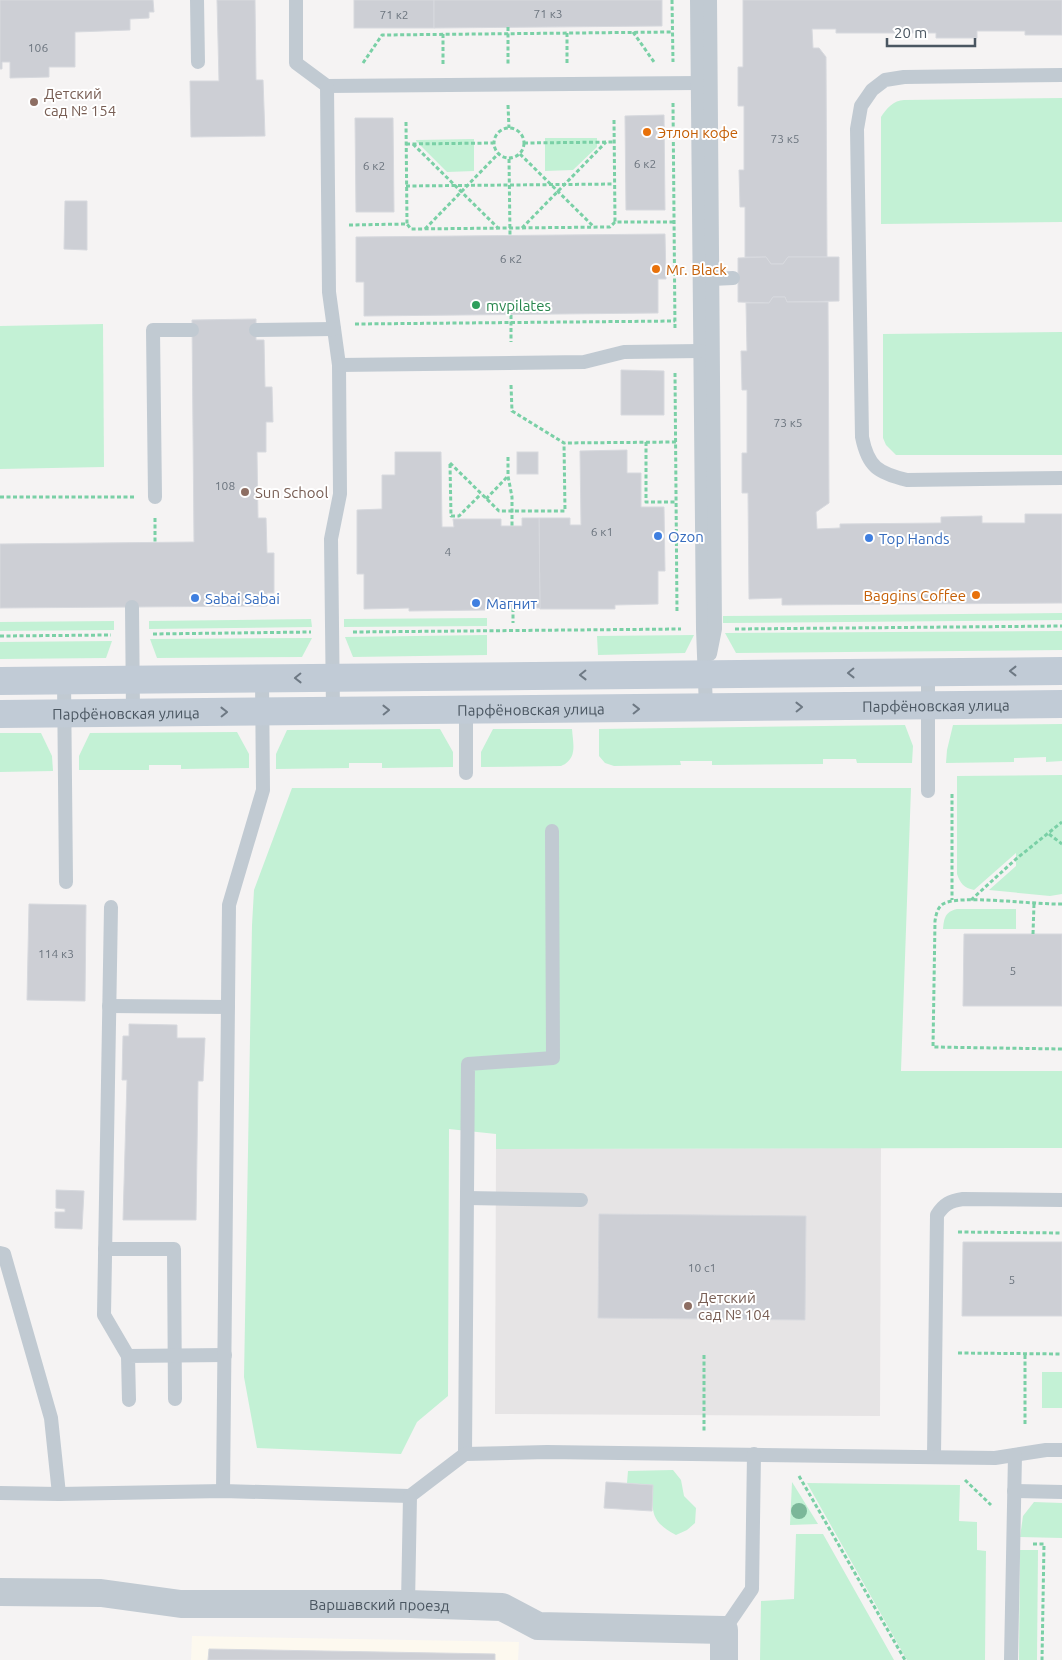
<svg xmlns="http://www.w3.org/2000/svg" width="1062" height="1660" viewBox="0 0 1062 1660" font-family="Ubuntu,sans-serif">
<rect width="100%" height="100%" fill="#f5f3f3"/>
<path fill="#fdf9ef" d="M192,1636L519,1642L518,1660H191Z"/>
<path fill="#e6e4e5" d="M881,1148L880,1416L495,1414L496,1149Z"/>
<g fill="#c3f1d5">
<path d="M1062,98V222L881,224V117C886,109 894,100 904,100Z"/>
<path d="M545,138H597V147L573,170L545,171Z"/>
<path d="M474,139V171L447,172L416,141V140Z"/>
<path d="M103,324L104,467L0,469V326Z"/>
<path d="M1062,332V455H896L886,445L883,438V334Z"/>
<path d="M1062,613V620L723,623V616Z"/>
<path d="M487,618V626L344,627V619Z"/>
<path d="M311,619L312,627L149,629V621Z"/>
<path d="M114,621V630L0,631V622Z"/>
<path d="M1062,631V650L736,653L725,633Z"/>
<path d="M487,635V655L353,657L345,637Z"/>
<path d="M694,635L685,653L598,655L597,636Z"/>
<path d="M312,638L302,657L157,658L150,639Z"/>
<path d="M112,641L106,658L0,659V642Z"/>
<path d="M1062,724V761L1046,762V757L1014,758V762L946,763L947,750L953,725Z"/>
<path d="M905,725L913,746L912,763H857L856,759H823V764L712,765V761H680L681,765L614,766L605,763L599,756V729Z"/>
<path d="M440,729L453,752V767L382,768V763H349V768L276,769V754L287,730Z"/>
<path d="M493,729H572C573,744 578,759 561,766L481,767V752Z"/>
<path d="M237,732L249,754V768L181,769V765H149V770H79V756L90,733Z"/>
<path d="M0,733H41L52,756L53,771L0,772Z"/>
<path d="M1062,775V894L1050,896L989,890L1016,866V853L974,890C964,888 960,883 957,874V776Z"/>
<path d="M292,788H911L901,1071H1062V1148L496,1149V1134L449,1129L448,1396L417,1422L401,1454L257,1448L244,1377L252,925L254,890Z"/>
<path d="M957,909H1016V929H943C944,918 945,912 957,909Z"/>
<rect x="1042" y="1372" width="20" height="36"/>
<path d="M673,1470L681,1480L684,1496L696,1508L695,1523L687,1530L676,1535C650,1521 652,1512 653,1485L627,1483L628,1471Z"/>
<path d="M792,1482L818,1524L790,1525Z"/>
<path d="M807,1483L960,1485L959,1521L977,1522V1550L986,1551L985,1660H907Z"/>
<path d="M1034,1502L1062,1503V1538L1020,1537L1023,1516Z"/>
<path d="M796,1534H823L894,1660H760L761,1601L794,1599Z"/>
<path d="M1020,1550H1038L1037,1660H1019Z"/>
</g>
<g fill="#cdcfd5" stroke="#d7d9de">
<path d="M0,0H153L154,12H149V18L130,19V30L75,32V67H49V77L10,78V62H2V69H0Z"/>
<path d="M217,0H255L256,80H263L265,136L191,137L190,81H219Z"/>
<rect x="354" y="0" width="80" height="28"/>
<path d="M434,0H662V26L434,28Z"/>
<path d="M743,0H1062V35H1025V31H977V38H936V33H836V29H812L813,48H819L826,57L827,257H788L783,264H771L766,257H745V207H740L739,170H744V106H738V67H743Z"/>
<path d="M664,115L665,210H626L625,116Z"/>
<path d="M355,118H393L394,212H356Z"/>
<path d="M65,201H87V250L64,249Z"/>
<path d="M665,234L666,279H658V313L364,316V282H356V237Z"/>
<path d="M766,257L771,264H783L788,257H839V301L787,302L785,297H773L769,303L738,302V258Z"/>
<path d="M773,297H785L787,302H828L829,503L816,512L817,529L840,528V524L941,523V517L982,516V523H1025V514H1062V603L782,605V598L749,599L748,493H742V453H747V390H742L741,351H747L746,303H769Z"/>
<path d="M256,319V340H264L265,387H272L273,422H266V452H257L258,518H266L267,553H274V593H267V606L0,608V544L194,542L192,320Z"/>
<path d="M621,370L664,371V415H621Z"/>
<path d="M627,450V473H641V507H664L665,571H658V604L615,605V609H540L539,518H570V525H581L580,451Z"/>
<path d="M395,452H441L442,527H454L453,519H501V526H522V518H539L540,608H485V610L409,611V608L364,609V574H357V510L382,509V475H395Z"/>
<rect x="517" y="452" width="21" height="22"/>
<path d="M29,904L86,905L85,1001L27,1000Z"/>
<path d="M964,934H1062V1006H963Z"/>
<path d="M129,1024L177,1025V1038H205L203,1081H198L196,1220H123L127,1080H122L123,1036H129Z"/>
<path d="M56,1190L84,1191L82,1229L55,1228V1212H65V1209L56,1208Z"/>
<path d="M599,1214L806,1216L805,1320L598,1318Z"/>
<path d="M963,1242H1062V1316H962Z"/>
<path d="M606,1482L653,1485L652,1511L604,1508Z"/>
<path d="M209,1649L495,1654V1660H208Z"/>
</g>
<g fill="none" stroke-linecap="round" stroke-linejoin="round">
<g stroke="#7ad0a6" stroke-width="3" stroke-dasharray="4 2.5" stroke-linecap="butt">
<path d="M672,0L673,62"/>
<path d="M508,27V64"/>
<path d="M633,32L654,62"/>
<path d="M567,33V63"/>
<path d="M443,34V64"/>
<path d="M363,63L382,35L672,32"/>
<path d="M673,103L675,330"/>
<path d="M508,105L509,128"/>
<path d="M614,120L615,222"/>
<path d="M406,122L407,224"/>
<circle cx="509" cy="143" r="15"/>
<path d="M524,143L614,142"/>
<path d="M406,144L493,143"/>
<path d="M413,144L498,228"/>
<path d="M520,154L594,227"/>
<path d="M509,159L510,235"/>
<path d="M406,186L614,184"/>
<path d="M349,225L407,224L411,229L610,227L615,222H674"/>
<path d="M522,228L606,142"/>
<path d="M425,229L498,154"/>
<path d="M511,315V342"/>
<path d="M355,324L675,321"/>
<path d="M675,373L677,613"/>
<path d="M511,385L512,411L564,443L676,442"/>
<path d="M646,442V502H676"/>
<path d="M508,457V476L512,497V526"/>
<path d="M450,463L499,511H565L564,443"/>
<path d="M450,464L451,516H459L481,494"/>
<path d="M0,497H135"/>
<path d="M486,499L508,476"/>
<path d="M155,518V542"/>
<path d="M513,608V623"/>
<path d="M735,629L1062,626"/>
<path d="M353,632L681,629"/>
<path d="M153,634L311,632"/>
<path d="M0,636L111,635"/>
<path d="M952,794V900"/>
<path d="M1049,834L1062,844"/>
<path d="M971,900L1016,859L1062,822"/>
<path d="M1062,904C1038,905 957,894 943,904C937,908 936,915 935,921L933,1047L1062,1049"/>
<path d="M1033,934L1034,904"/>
<path d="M958,1232L1062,1233"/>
<path d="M958,1353L1062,1354"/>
<path d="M704,1355V1432"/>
<path d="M1025,1424V1354"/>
<path d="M799,1476L905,1660"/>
<path d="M965,1480L991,1505"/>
<path d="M1033,1544H1044L1042,1660"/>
</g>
<g stroke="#c1cad2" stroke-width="14">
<path d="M197,0L198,62"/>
<path d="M296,0V63L327,86L698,83"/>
<path d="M697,0L703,629L706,708"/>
<path d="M1062,75L904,77L885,80L872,90L861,106L857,129L862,437C868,467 878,473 907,480L1062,478"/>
<path d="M327,86L329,292L339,365L340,494L331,539L333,711"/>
<path d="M712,279L733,278"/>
<path d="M256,330L334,329"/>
<path d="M339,365L584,362L624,352L700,351"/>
<path d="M155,497L153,330H192"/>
<path d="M132,607L133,713"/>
<path d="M710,654L715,629L710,0"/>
<path d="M928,672V791"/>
<path d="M64,680L66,882"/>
<path d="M466,710V773"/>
<path d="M111,907L104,1315L128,1356"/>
<path d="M109,1006L228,1007"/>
<path d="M467,1198L581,1200"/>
<path d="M105,1249H174L175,1399"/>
<path d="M0,1253L4,1254L51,1418L59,1494"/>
<path d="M129,1400L128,1356L225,1355"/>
<path d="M465,1454L468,1064L553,1058L552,831"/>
<path d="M934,1456L937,1215C944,1204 950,1201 963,1199L1062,1200"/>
<path d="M223,1491L229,905L263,790L262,678"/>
<path d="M1014,1491L1062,1492"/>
<path d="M0,1493L59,1494L223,1491L410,1496"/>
<path d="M408,1604L410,1496L465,1454L547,1452L995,1458L1046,1450H1062"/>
<path d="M724,1630L752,1589L754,1454"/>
<path d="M1011,1660L1015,1455"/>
</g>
<path stroke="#c1cad2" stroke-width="28" id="s1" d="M0,1592L101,1593L181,1604H408L502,1607L538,1626L724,1630V1660"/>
<g stroke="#c1cbd6" stroke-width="28">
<path d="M0,681L1062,671"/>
<path id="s2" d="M0,714L1062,704"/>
</g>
</g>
<circle fill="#7bb799" cx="799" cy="1511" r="8"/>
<defs><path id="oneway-chevron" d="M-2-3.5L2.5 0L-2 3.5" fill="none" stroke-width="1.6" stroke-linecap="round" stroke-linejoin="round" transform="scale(1.25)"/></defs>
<g stroke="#6e7984">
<use href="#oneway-chevron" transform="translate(1013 671) rotate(180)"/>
<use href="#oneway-chevron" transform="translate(851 673) rotate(179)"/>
<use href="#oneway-chevron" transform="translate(583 675) rotate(179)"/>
<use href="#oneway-chevron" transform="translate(298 678) rotate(179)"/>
<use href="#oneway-chevron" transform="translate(799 707) rotate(-1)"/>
<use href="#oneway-chevron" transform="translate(636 709) rotate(-1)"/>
<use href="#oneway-chevron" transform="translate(386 710) rotate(-1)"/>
<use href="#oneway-chevron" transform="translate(224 712) rotate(-1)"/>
</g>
<g fill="#8d6e63" stroke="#fff" stroke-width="2">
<circle cx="34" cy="102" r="5"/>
<circle cx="245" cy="492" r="5"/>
<circle cx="688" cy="1306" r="5"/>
</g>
<g fill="#e8710a" stroke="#fff" stroke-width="2">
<circle cx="647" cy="132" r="5"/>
<circle cx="656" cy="269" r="5"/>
<circle cx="976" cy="595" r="5"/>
</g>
<circle fill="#2e9e5b" stroke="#fff" stroke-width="2" cx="476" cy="305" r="5"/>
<g fill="#3f7fe0" stroke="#fff" stroke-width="2">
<circle cx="658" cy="536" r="5"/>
<circle cx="869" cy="538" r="5"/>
<circle cx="195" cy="598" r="5"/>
<circle cx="476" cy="603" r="5"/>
</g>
<g text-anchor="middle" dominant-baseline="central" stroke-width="4" stroke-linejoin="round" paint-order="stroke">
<g font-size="12" fill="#6b747e">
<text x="548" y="13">71 к3</text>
<text x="394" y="14">71 к2</text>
<text x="38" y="47">106</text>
<text x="785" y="138">73 к5</text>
<text x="645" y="163">6 к2</text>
<text x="374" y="165">6 к2</text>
<text x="511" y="258">6 к2</text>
<text x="788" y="422">73 к5</text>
<text x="225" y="485">108</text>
<text x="602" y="531">6 к1</text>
<text x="448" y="551">4</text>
<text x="56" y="953">114 к3</text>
<text x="1013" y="970">5</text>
<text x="702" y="1267">10 с1</text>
<text x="1012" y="1279">5</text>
</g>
<g font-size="15" fill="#785e54" stroke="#fff" text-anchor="start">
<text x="44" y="93">Детский<tspan x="44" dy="17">сад № 154</tspan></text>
<text x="255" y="492">Sun School</text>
<text x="698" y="1297">Детский<tspan x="698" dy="17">сад № 104</tspan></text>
</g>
<g font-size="15" fill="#c56008" stroke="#fff" text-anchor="start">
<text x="657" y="132">Этлон кофе</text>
<text x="666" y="269">Mr. Black</text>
<text x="966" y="595" text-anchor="end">Baggins Coffee</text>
</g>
<g font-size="15" fill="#27864d" stroke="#fff" text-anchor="start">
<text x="486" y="305">mvpilates</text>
</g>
<g font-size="15" fill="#366cbe" stroke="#fff" text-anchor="start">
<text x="668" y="536">Ozon</text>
<text x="879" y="538">Top Hands</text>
<text x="205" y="598">Sabai Sabai</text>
<text x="486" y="603">Магнит</text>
</g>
<g font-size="15" fill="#4a5661" stroke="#fff">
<text stroke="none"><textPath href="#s2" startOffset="936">Парфёновская улица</textPath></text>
<text stroke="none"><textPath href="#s2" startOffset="531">Парфёновская улица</textPath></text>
<text stroke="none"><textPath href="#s2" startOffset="126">Парфёновская улица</textPath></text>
<text stroke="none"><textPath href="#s1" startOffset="380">Варшавский проезд</textPath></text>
</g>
</g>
<path d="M887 38v8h88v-8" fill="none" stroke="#4a5661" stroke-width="2.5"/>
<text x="894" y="38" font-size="15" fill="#4a5661" stroke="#ffffff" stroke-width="4" paint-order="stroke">20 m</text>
</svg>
